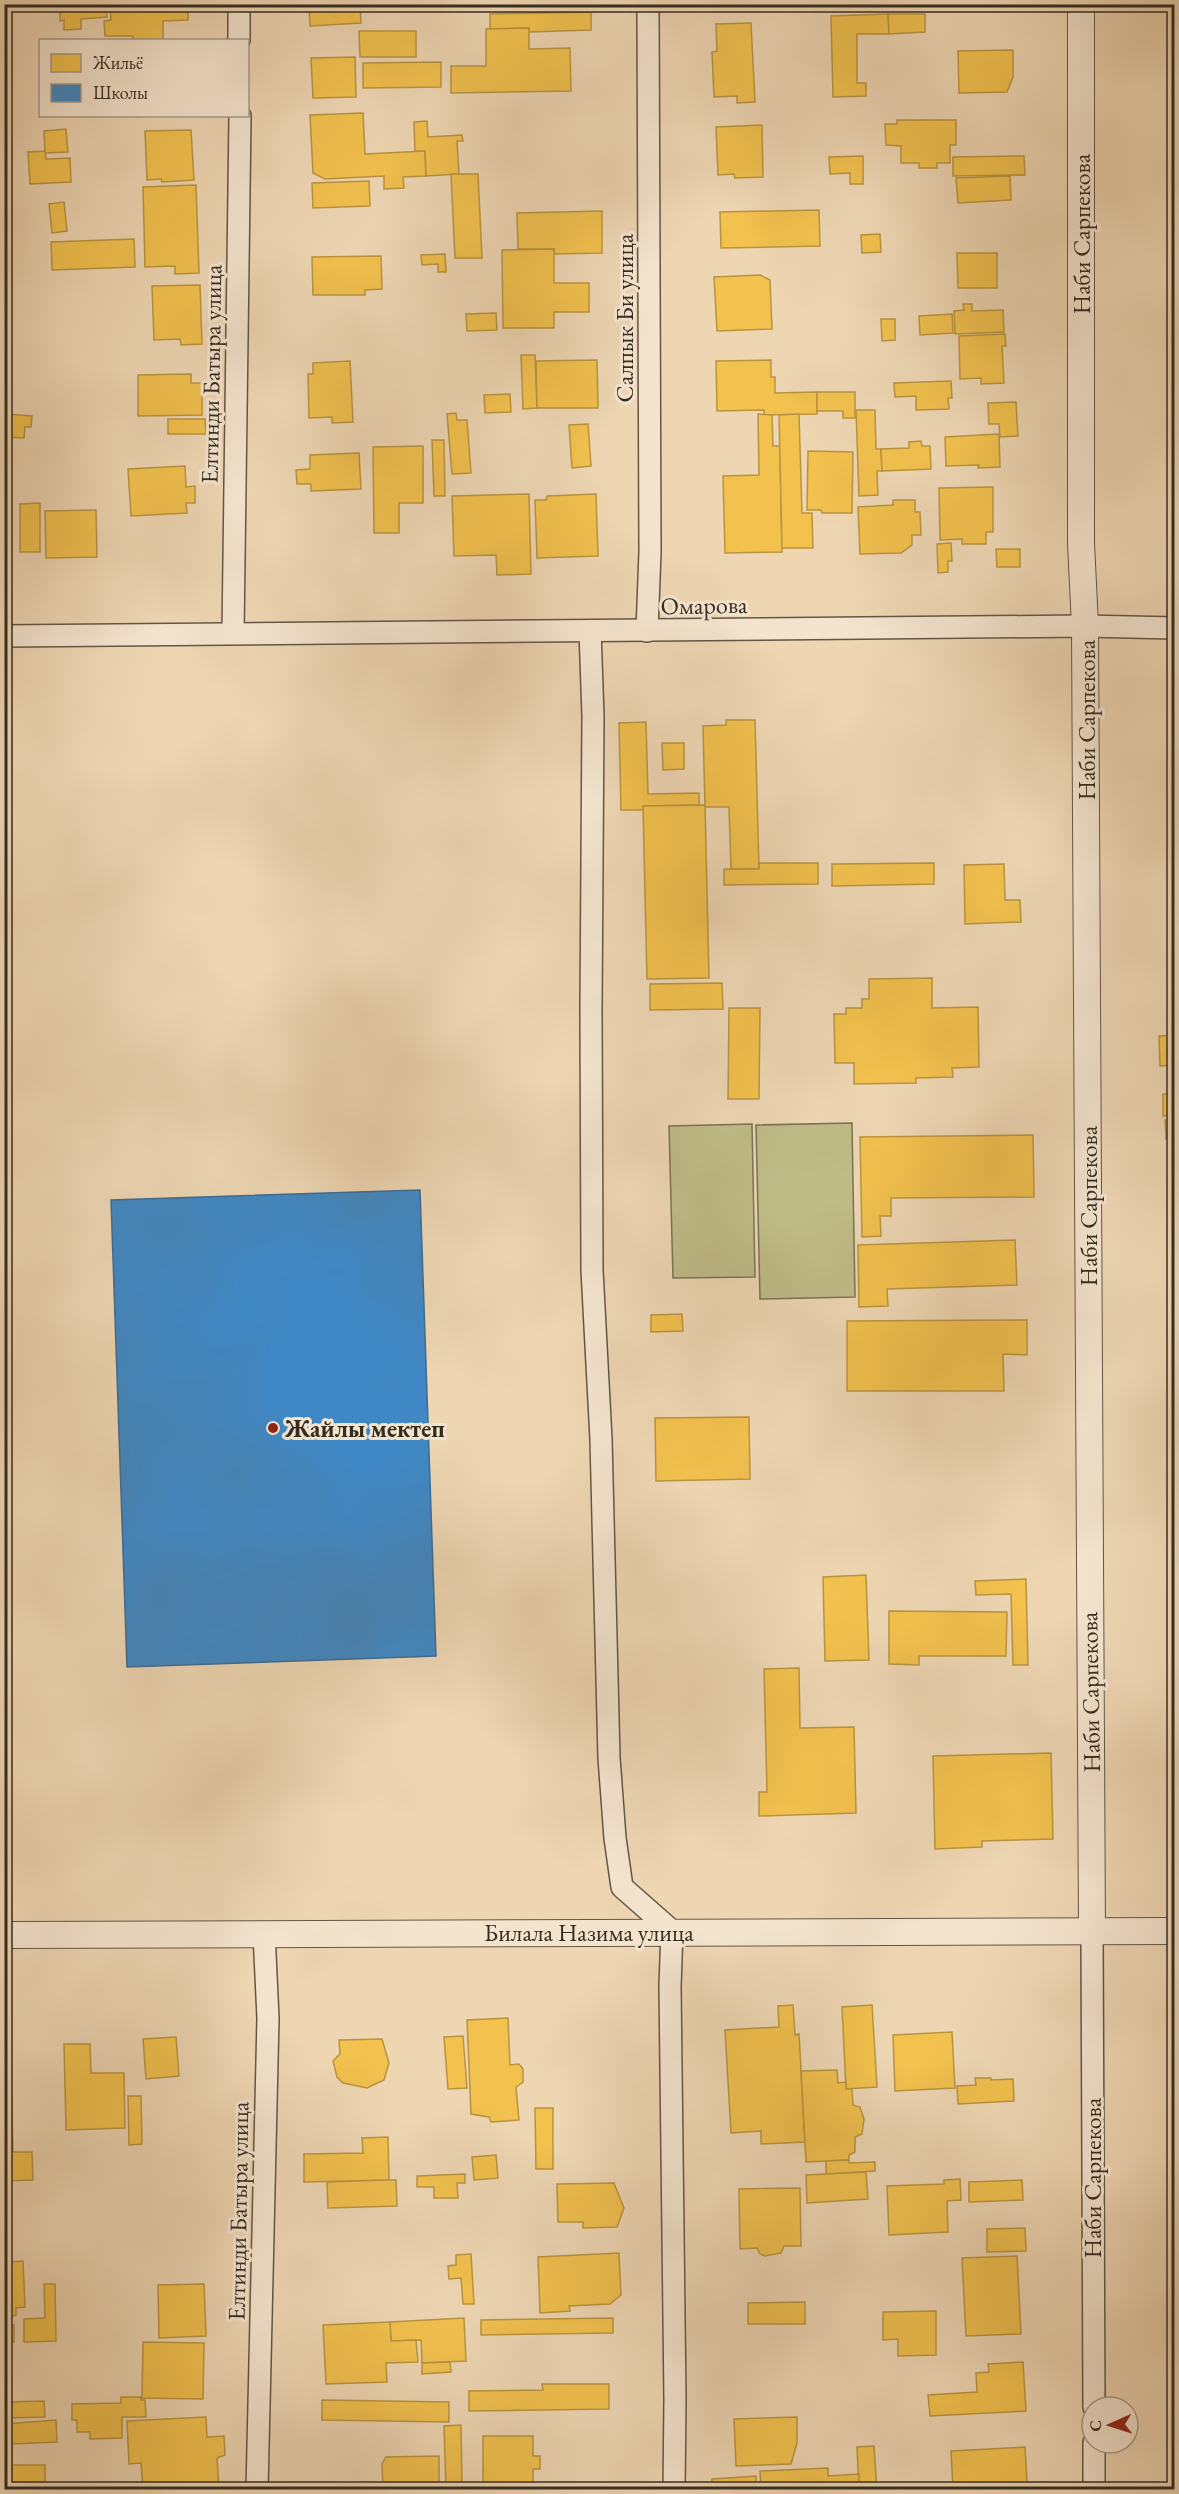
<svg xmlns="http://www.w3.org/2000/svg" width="1179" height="2494" viewBox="0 0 1179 2494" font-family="'EB Garamond',serif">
<rect width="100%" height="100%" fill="#eed6b3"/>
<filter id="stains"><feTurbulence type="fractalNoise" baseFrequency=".00333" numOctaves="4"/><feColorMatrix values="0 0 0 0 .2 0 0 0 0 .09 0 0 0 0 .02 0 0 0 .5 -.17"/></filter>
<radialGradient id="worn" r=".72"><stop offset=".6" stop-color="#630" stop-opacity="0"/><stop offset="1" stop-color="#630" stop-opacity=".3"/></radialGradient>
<g fill="#bfbc88" stroke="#7a7454" stroke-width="1.5">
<path d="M852,1123L855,1297L760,1299L756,1125Z"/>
<path d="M752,1124L755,1277L673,1278L669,1126Z"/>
</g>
<g fill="#f2c14e" stroke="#b99440" stroke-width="1.5">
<path d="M110,4H188V20L163,21V40H133V36H105L104,21L111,20Z"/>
<path d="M309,4H360L361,23L310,26Z"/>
<path d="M539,4H590L591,12L539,13Z"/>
<path d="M965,4H1016V9L965,11Z"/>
<path d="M106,6L107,17L81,19V29L64,30V20L60,21V8Z"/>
<path d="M591,12V30L529,32V28L490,29V14Z"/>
<path d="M888,14L889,34H857V83H866V96L833,97L831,16Z"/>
<path d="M888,14H925V32L889,34Z"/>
<path d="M751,23L755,102L737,103V96L714,97L712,52L717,51L716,24Z"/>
<path d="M529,28V49L570,48L571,91L451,93V66H486V29Z"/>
<path d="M359,31H416V57H360Z"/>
<path d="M1013,50V77L1007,92L959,93L958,51Z"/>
<path d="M355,57L356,97L313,98L311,58Z"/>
<path d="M441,62V87L363,88V63Z"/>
<path d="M363,113L365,154L425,151L426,176L403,177L404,188L384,189V176L325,179L313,173L310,115Z"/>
<path d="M897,120H956V145H950V163H937V168H919V163H901V146L886,145L885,124H897Z"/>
<path d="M427,121L428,137L462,135L463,141H457L459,174L426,176L425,151H415L414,122Z"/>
<path d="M762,125L763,177L735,178L734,174L718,175L716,127Z"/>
<path d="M66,129L68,152L45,153L44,131Z"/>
<path d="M191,130L194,180L162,182L161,179L147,180L145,131Z"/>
<path d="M45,151L46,159L70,158L71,182L30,184L28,152Z"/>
<path d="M863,156V184H850V173L830,174L829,157Z"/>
<path d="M1024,156L1025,175L953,176V157Z"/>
<path d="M451,174H478L482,258H455Z"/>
<path d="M1010,176L1011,200L958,203L956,178Z"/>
<path d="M369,181L370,206L313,208L312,183Z"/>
<path d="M196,185L199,273L175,274V266L145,267L143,187Z"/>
<path d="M64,202L67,231L52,233L49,204Z"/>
<path d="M819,210L820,246L721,248L720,212Z"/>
<path d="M602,211V253L554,254V249H518L517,213Z"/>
<path d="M880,234L881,252L862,253L861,235Z"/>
<path d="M134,239L135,267L52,270L51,242Z"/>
<path d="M554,249V283H589V312H554V328H503L502,250Z"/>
<path d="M957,253H997V288H958Z"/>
<path d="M445,254L446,272H438V264L422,265L421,255Z"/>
<path d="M381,256L382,289L365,290V295H313L312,257Z"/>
<path d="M760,275L770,280L772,329L717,331L714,277Z"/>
<path d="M200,285L202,344L181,345L180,339L154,340L152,286Z"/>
<path d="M963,304H972V311L1003,310L1004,332L955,334L954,311L964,310Z"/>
<path d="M496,313L497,330L467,331L466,314Z"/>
<path d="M952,314L953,333L920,335L919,316Z"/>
<path d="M881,319H895V340L882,341Z"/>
<path d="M1005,334L1006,346H1002L1004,383L981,384V378L960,379L959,336Z"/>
<path d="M521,355H535L537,408L523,409Z"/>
<path d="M597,360L598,408H537L536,361Z"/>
<path d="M771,360V377H775V393L817,392V414L764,415V410L717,411L716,361Z"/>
<path d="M350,361L353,422L332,423V417L309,418L308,374H313V363Z"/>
<path d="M191,374V383H202V415L138,416V375Z"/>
<path d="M951,381L952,398H948L949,409L916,410V396L895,397L894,383Z"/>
<path d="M817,392H855V418H843V411H817Z"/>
<path d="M510,394L511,412L485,413L484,395Z"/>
<path d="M1016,402L1018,436L1000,437L999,424H989L988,403Z"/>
<path d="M856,410H875L876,449H881L882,471H877L878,495L859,496Z"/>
<path d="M456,413L457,420H467L471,473L452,474L447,414Z"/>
<path d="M4,414L32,416L31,427H25L24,438L4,437Z"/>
<path d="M758,414L772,415L773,446H780L782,552L725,553L723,476L759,475Z"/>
<path d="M799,414L802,513H812L813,548H782L779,415Z"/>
<path d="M168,419H205L206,434H168Z"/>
<path d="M588,424L591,466L572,468L569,425Z"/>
<path d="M999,434L1000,467L978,468L979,465L946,466L945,437Z"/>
<path d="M432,440H444L445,496H434Z"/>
<path d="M921,441L922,446H930L931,469L882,471L881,449L909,448V442Z"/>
<path d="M423,446V503H399V533H374L373,447Z"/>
<path d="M808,451L853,452L852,513H822L821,510H807Z"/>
<path d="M359,453L361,489L311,491V484H297L296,470L310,469V455Z"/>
<path d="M185,466L186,487L195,486V503H186L187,513L131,516L128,469Z"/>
<path d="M993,487V532H986V544H962V539L940,540L939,488Z"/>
<path d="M529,494L531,574L497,575L496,555L454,556L452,496Z"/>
<path d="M596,494L598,556L537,558L535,500H546L547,496Z"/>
<path d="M893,500H915V512H920L921,535H912V545L901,553L860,554L858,507L893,505Z"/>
<path d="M40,503V552H20V504Z"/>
<path d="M96,510L97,557L46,558L45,511Z"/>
<path d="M951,543L952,561H948V572L938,573L937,544Z"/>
<path d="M996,549H1020V567H997Z"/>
<path d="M726,720H755L759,869H731L729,807H705L703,726L726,725Z"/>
<path d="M646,722L648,794L699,793V805L643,806L644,810H621L619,723Z"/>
<path d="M662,743H684V769L663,770Z"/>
<path d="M705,805L709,978L647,979L643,806Z"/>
<path d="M759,863H818V884L724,885V869H759Z"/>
<path d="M934,863V884L832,886V864Z"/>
<path d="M1004,864L1005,900H1020L1021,922L965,924L964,865Z"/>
<path d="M932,978V1008L978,1007L979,1067L952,1068L953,1077L916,1078V1083L854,1084V1063H835L834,1014H846V1008H862V999H869V979Z"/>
<path d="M722,983L723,1009L650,1010V984Z"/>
<path d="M729,1008H760L759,1099H728Z"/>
<path d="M1174,1035V1065L1160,1066L1159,1036Z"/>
<path d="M1163,1094H1174V1115L1163,1116Z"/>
<path d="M1165,1120H1174V1139H1166Z"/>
<path d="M1033,1135L1034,1197L891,1198V1216H880L881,1236L862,1237L860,1137Z"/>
<path d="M1015,1240L1017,1285L887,1289L888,1306L859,1307L858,1245Z"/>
<path d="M682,1314L683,1331L651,1332V1315Z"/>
<path d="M1027,1320V1355L1003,1354L1004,1391H847V1321Z"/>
<path d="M749,1417L750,1479L656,1481L655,1418Z"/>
<path d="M866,1575L869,1660L825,1661L823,1577Z"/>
<path d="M1026,1579L1028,1665H1013L1011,1594L976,1595L975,1581Z"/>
<path d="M889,1611L1007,1612L1006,1656H919V1665L889,1664Z"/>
<path d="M799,1668L800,1728L854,1727L856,1813L759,1816V1792H767L764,1669Z"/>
<path d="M1051,1753L1053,1839L982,1841V1847L935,1849L933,1756Z"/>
<path d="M793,2005L795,2035L799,2034L805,2142L761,2144V2131L731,2133L725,2030L779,2027L778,2006Z"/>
<path d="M872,2005L877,2087L846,2089L842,2007Z"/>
<path d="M508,2018L510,2065L519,2064L523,2069V2082L516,2087L519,2120L491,2122L489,2117L471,2114L467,2020Z"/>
<path d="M952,2032L955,2088L895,2091L893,2035Z"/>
<path d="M463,2036L467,2088L448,2089L444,2037Z"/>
<path d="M176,2037L179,2076L146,2079L143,2039Z"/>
<path d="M382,2039L389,2063L384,2080L367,2088L343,2083L337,2077L333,2061L340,2054L339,2040Z"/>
<path d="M4,2042H10L13,2152H32L33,2180L4,2181Z"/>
<path d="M64,2044H90L91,2073H124L125,2128L66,2130Z"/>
<path d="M837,2070L838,2083L846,2082V2089H852L853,2105L860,2107L864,2119L862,2134L855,2137V2152L849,2155V2160L806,2162L801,2071Z"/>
<path d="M975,2078H991V2080L1013,2079L1014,2101L958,2104L957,2086L976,2085Z"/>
<path d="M128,2096H141L142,2144L129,2145Z"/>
<path d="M535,2108H553V2169H536Z"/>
<path d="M388,2137L389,2180L304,2182V2154L363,2153L362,2138Z"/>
<path d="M496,2155L498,2178L474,2180L472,2157Z"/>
<path d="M849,2160V2163L875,2162V2171L826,2174V2161Z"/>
<path d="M866,2172L868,2199L807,2203L806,2175Z"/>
<path d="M465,2174V2183H457L458,2198H434V2187H417V2176Z"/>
<path d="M960,2179L961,2200L947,2201L948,2232L889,2235L887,2186L944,2184V2180Z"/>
<path d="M389,2180H396L397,2206L328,2208L327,2182Z"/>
<path d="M1022,2180L1023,2200L969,2202V2182Z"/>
<path d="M614,2183L624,2208L617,2227L583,2228V2222H558L557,2184Z"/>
<path d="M800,2188L801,2246H784L781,2253L765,2256L760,2254L757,2248L740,2249L739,2189Z"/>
<path d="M1025,2228L1026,2251L987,2252V2229Z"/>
<path d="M619,2253L621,2295L610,2304L569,2306L570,2311L540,2313L538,2257Z"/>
<path d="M471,2254L474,2304H463L461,2278L449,2279L448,2266L456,2265V2255Z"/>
<path d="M1017,2256L1021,2334L966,2336L962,2258Z"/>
<path d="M8,2258L9,2262L23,2261L25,2307L16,2308V2315L7,2318V2325H4V2259Z"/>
<path d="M44,2284H55L56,2341L24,2342V2319L45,2318Z"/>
<path d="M204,2284L206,2336L159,2338L158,2285Z"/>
<path d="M805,2302V2324H748V2303Z"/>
<path d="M936,2311V2355L898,2356V2339L883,2340V2312Z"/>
<path d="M464,2318L466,2361L422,2363L421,2340L391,2341L390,2322Z"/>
<path d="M613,2318V2333L481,2335V2320Z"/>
<path d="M390,2322L391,2341L416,2340L418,2362L386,2363L387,2382L326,2384L323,2325Z"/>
<rect x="4" y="2325" width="10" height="17"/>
<path d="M143,2342L204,2343L203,2399L142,2398Z"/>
<path d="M450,2362L451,2372L422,2374V2363Z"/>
<path d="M1023,2362L1026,2411L930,2416L928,2395L977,2392L976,2373L989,2372L988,2364Z"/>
<path d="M542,2384H609V2409L469,2411V2391L543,2390Z"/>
<path d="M121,2397H141V2400H145L146,2417H122V2438L90,2439V2432H77V2420H72V2404L121,2403Z"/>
<path d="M322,2400L449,2402V2422L322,2420Z"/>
<path d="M44,2401L45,2417L4,2418V2402Z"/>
<path d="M206,2417L207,2437L224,2436L225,2455L217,2458L219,2490H143L141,2463L129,2464L127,2421Z"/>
<path d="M797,2417V2443L791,2464L736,2466L734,2419Z"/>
<path d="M56,2420L57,2442L12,2444L4,2424Z"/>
<path d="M461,2425L462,2490H446L444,2426Z"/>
<path d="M4,2429L12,2444V2465H45V2490H4Z"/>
<path d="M483,2436H533V2456H540V2469H533V2488H483Z"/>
<path d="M874,2446L877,2490H859L857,2447Z"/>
<path d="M1025,2447L1027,2482L1024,2489L953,2490L951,2451Z"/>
<path d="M439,2456V2490H383L382,2464L386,2457Z"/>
<path d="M828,2468V2476L859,2474V2490H761L760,2471Z"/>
<path d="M756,2476V2490H712V2479Z"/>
</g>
<path fill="#3f88c5" stroke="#3c6c94" stroke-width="1.5" d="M420,1190L436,1656L127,1667L111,1200Z"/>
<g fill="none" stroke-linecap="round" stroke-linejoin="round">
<defs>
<g id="minor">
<path d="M239,4V40"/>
<path d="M590,631L593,716L591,1008L592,1270L601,1439L609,1758L615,1838L622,1887L672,1931L670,1986L675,2399L674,2490"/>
<path d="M647,631L650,552L648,4"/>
<path d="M233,633L240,116"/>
<path d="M4,636L1085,626L1174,628"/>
<path d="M1092,1932L1094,2407"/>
<path d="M1094,2443V2490"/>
<path d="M257,2490L268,2018L264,1933"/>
</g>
<g id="tertiary">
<path d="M1081,4V543L1085,626L1092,1932"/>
<path d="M4,1935L1174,1931"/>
</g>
</defs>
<use href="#minor" stroke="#635646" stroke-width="24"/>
<use href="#tertiary" stroke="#635646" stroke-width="28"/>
<use href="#minor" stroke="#f4e4ce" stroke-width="21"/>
<use href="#tertiary" stroke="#f4e4ce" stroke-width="26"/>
</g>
<circle fill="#8f2418" stroke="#f4e4ce" stroke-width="2" cx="273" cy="1428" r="6"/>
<g text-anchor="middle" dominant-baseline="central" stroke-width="6" stroke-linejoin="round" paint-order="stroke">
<g font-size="24" fill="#352c21" stroke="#f4e4ce">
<text transform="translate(1081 234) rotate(-90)">Наби Сарпекова</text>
<text transform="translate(624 318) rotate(-90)">Салпык Би улица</text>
<text transform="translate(211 374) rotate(-89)">Елтинди Батыра улица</text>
<text transform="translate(704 605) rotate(-1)">Омарова</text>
<text transform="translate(1086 720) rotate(-90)">Наби Сарпекова</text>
<text transform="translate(1088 1206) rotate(-90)">Наби Сарпекова</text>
<text transform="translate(1090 1692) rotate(-91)">Наби Сарпекова</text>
<text x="589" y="1932">Билала Назима улица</text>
<text transform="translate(1092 2178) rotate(-90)">Наби Сарпекова</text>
<text transform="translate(238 2211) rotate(-89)">Елтинди Батыра улица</text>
</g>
<g font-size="24" font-weight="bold" fill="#352c21" stroke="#f4e4ce" text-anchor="start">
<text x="285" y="1428">Жайлы мектеп</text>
</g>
</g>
<rect width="1179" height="2494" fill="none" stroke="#eed6b3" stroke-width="24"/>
<rect x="6" y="6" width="1167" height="2482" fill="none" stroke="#352c21" stroke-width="3"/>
<rect x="12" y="12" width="1155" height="2470" fill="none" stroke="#352c21" stroke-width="1.5"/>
<rect x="39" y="39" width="210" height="78" fill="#f4e4ce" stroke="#a89a89" stroke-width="1.5"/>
<rect x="51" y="54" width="30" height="18" fill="#f2c14e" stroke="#a89a89" stroke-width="1.5"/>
<text x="93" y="69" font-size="18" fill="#352c21">Жильё</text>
<rect x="51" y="84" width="30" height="18" fill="#3f88c5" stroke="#a89a89" stroke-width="1.5"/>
<text x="93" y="99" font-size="18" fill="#352c21">Школы</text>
<g transform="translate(1110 2425) rotate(267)"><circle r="28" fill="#f4e4ce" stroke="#a89a89" stroke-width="1.5"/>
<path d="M0-4.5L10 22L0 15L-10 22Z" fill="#8f2418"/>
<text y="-9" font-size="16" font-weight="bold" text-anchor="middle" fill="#352c21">С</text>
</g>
<rect width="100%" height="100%" filter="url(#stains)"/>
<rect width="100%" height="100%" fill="url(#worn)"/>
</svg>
